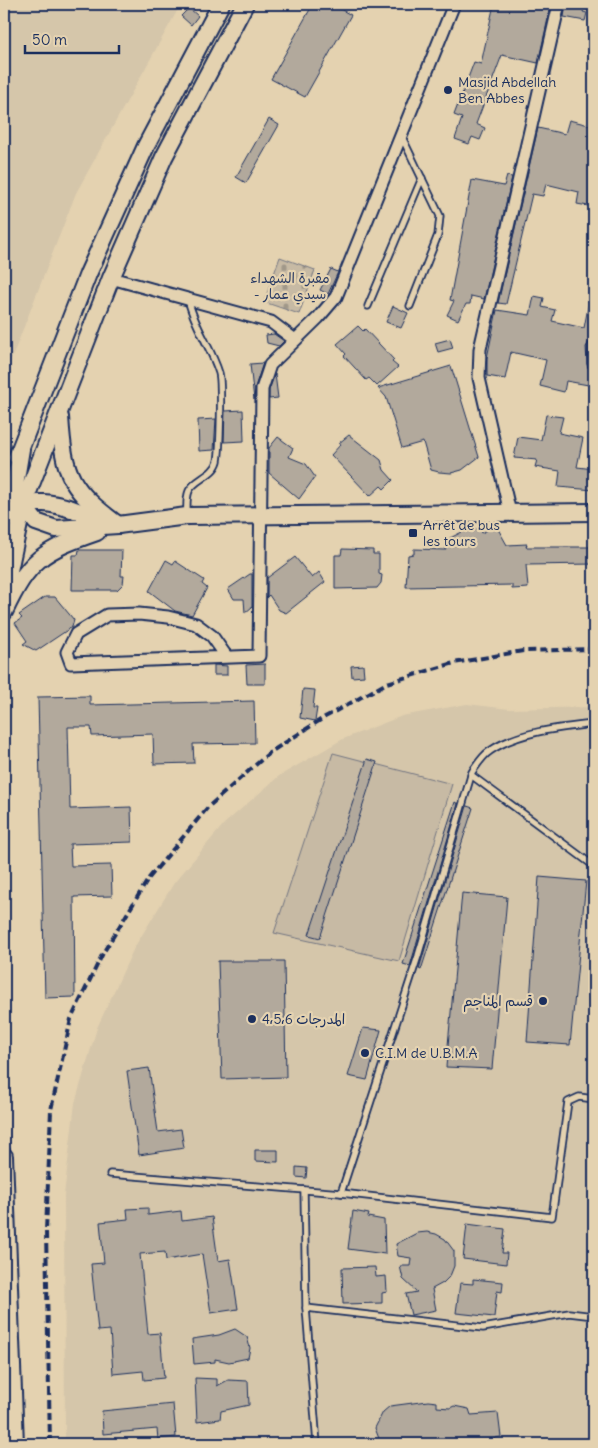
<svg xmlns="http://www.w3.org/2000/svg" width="598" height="1448" viewBox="0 0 598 1448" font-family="Delius,'Playpen Sans Arabic',sans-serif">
<defs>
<pattern id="cemetery-stones" width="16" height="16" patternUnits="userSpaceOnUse" patternTransform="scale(1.25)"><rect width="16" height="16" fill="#c7baa4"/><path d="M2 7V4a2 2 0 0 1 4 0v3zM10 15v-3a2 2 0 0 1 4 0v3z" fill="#a19889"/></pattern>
</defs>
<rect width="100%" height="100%" fill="#e4d2b0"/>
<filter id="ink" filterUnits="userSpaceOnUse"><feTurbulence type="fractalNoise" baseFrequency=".02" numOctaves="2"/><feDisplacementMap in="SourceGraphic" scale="10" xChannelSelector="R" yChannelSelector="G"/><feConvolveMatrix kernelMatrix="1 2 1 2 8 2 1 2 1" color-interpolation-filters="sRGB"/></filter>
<g filter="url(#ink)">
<g fill="#d5c6aa">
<path d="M4,4H181L76,193L4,378Z"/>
<path d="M467,704L509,709L594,707V1444H65L64,1195L75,1103L97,1028L134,948L174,883L224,824L279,776L343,739L402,716Z"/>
</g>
<path fill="url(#cemetery-stones)" stroke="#717481" d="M280,257L315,270L299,314L264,302Z"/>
<path fill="#c7baa4" stroke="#717481" d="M333,753L452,784L399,961L274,933Z"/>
<g fill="#b2a99c" stroke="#1b2f5e">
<path d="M313,4H331L351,15L305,97L271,79Z"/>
<path d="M494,4L551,5L538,63L502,55L476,124L485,128L480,140L472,137L469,144L455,139L462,118L454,115L474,62L481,64Z"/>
<path d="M566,4H585L583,12L587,13L585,21L564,17Z"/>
<path d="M189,8L198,16L191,25L181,16Z"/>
<path d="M269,119L279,125L246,183L236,177Z"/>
<path d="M569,120L593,126L590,139L594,140V207L577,204L579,192L546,184L543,196L532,194L506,304L498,303L538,128L565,134Z"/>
<path d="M507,176L512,177L484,299L471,296L470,304H466L458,320L447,315L454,301L450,300L472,180L504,186Z"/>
<path d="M331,269L338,272L328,294L320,290Z"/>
<path d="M534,296L544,298L542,307L555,310L552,321L584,328L589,302L594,303V340L590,341L586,347L587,364L590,370L594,371V386L566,381L564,392L540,386L546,360L511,352L505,379L487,376V358L497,310L530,315Z"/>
<path d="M393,306L408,313L401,328L386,322Z"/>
<path d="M358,326L363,331L365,329L394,360L392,362L398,367L377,386L369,378L366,380L344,356L346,354L337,344Z"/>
<path d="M274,334L284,341L279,346L267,343L266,335Z"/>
<path d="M450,339L453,348L438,352L435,343Z"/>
<path d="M263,363L255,387L254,400L250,364Z"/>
<path d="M451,366L479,457L462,470L451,473L439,472L431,470L423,442L402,448L386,397L378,388Z"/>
<path d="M275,374L278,398L269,399V390Z"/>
<path d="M243,410L244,441L224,442L225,411Z"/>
<path d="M546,415L563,417L559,433L583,438L577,467L594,469V490L558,487L560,471L535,467L537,460L514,458L518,437L541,440Z"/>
<path d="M216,419L214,450L199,451L198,420Z"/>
<path d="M349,435L381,460L384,470L393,480L384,489L381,486L370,496L331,455L341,444L339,443Z"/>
<path d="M278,437L293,448L289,457L306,464L315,477L299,499L269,473V448Z"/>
<path d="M468,529H479L482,533L489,529H498L507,545L527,544L526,547H594V564L526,565L528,588L512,589V585L406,587L408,555L414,554V549L446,550V540Z"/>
<path d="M342,549L373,550V554H379V574L382,575L381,583L377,588L335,589V555H341Z"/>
<path d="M79,550H122L121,576H124L123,584L117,590H72L73,555H78Z"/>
<path d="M295,557L312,578L319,572L325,582L286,613L279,610L269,595L267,597V578Z"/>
<path d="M166,560L173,564L175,561L204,580L202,584L207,588L192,615L175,611L149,591Z"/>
<path d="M250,574H252V607L245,613L244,599H234L228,589Z"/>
<path d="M45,597H55L74,620L72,627L36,651L23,644L27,641L15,623L22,618L19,615Z"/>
<path d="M265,664V684H247L246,665Z"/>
<path d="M214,665L227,666V675H214Z"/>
<path d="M363,665L364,676L352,677L351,666Z"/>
<path d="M303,689L315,690L313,708H317L315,721L300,718Z"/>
<path d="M90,696V705L254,701L255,743L193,744L194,763L154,764L153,734L92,736L91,727H68L70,809L131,807L132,842L70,844L71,866L111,865L112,896L74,897L75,997L45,998L38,697Z"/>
<path d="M367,759L377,762L320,938L309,935Z"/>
<path d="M455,802L458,804L410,966L403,964Z"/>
<path d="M467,806L473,808L421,970L419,969Z"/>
<path d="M539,877L586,881L570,1045L527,1042Z"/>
<path d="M462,893L507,897L492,1069L446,1067Z"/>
<path d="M218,961H284L286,1077L222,1079Z"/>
<path d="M363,1028L381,1030L367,1080L348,1076Z"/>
<path d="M149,1068L158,1132L181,1129L184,1148L139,1155L127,1071Z"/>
<path d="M255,1150H278V1162L255,1161Z"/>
<path d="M296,1167L307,1168L306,1178L296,1177Z"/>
<path d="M148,1208V1215L181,1211L182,1221L212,1217L218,1261L230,1259L238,1309L211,1313L202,1254L166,1260L165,1252L140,1254L148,1334L160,1333L164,1378L144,1380L143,1371L113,1374L110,1330L98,1331L91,1264L104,1263L100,1222L128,1219L127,1209Z"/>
<path d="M353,1211L369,1214L368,1217L384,1220L385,1254L348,1249Z"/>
<path d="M467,1224L505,1229L502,1253H507L506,1264L463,1259Z"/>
<path d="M427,1232L436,1234L445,1239L454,1251V1266L450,1276L443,1283L432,1289L436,1310L411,1315L406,1294L417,1292L403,1279L400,1266H410L411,1258L398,1256L396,1244L417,1233Z"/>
<path d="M375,1267L376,1277L386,1276L387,1292L382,1293V1303L343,1304L342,1268Z"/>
<path d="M473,1279L503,1282L502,1292L497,1291L494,1317L456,1313L460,1283L473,1284Z"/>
<path d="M235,1329L247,1337L250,1348L248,1358L229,1362L215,1359V1362L194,1364L192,1339L219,1335Z"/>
<path d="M195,1378L217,1379V1386L228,1380L248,1381L249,1405L221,1411L220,1419L197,1422Z"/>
<path d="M428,1401L437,1402V1407L450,1408L454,1406L469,1409L471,1415L498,1413L501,1437L495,1438L489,1444H381L375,1428L383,1412L390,1406Z"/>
<path d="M173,1404L176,1437L158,1439L157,1429L103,1434L102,1411Z"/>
</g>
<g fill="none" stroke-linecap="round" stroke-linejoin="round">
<defs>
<g id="lane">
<path d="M401,135L440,216L438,235L410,306"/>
<path d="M368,306L422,178"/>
<path d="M187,514C187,507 186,498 189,491C194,479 214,476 218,461C220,451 222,383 219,373C211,347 194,326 188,299"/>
<path d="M471,775L594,866"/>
<path d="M110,1174L341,1193L552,1217L568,1102L579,1097L594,1099"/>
<path d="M304,1190L306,1308L317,1444"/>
<path d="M341,1193L418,956L472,772C477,765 483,755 490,751C519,731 560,728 594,724"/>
<path d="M306,1308L483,1328L569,1313L594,1316"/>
</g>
<g id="street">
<path d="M111,278L271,322L295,340"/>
<path d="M594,347V364"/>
<path d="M510,513L479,378L480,349L559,4"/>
<path d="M226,656L212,636L196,624L168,617L139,614L107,615L76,634L67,652L71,663L259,656L262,389L270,365L318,318L336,297L454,4"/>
</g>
<g id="secondary">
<path d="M60,417C64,477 70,489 118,525"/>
<path d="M21,449L15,485L16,497L36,522L56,529L118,525L187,516L594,512"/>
<path d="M17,457L88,274L146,146L221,4"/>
<path d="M4,521C29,486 74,511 106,521"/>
<path d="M4,594L23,505L111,278L164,157L245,4"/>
<path d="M4,612C29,559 42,551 97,532"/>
<path d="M4,1156L15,1444"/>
</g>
</defs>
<use href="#lane" stroke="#1b2f5e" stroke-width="9"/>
<use href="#street" stroke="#1b2f5e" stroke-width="15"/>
<use href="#secondary" stroke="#1b2f5e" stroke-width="20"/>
<use href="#lane" stroke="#e4d2b0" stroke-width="5.5"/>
<use href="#street" stroke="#e4d2b0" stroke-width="11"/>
<use href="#secondary" stroke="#e4d2b0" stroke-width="16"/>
<path stroke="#1b2f5e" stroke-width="4" stroke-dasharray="8 4" stroke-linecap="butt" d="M50,1444L46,1231L51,1110L71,1019L103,953L149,878L208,807L269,753L325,717L387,683L454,663L523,651L594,649"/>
</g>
</g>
<g fill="#1b2f5e" stroke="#e4d2b0" stroke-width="2">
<circle cx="448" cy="90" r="5"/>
<rect x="408" y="528" width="10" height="10" rx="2.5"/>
<circle cx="543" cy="1001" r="5"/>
<circle cx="252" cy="1019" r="5"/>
<circle cx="365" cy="1053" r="5"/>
</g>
<g text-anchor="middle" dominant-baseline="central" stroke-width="4.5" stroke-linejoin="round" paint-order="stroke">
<g font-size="14" fill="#1b2f5e" stroke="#e4d2b0" text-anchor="start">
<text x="458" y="82">Masjid Abdellah<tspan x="458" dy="16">Ben Abbes</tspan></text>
<text x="423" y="525">Arrêt de bus<tspan x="423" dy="16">les tours</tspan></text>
<text x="533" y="1001" text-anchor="end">قسم المناجم</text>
<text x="262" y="1019">المدرجات 4،5،6</text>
<text x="375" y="1053">C.I.M de U.B.M.A</text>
</g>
<g font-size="14" fill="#2c3d65" stroke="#e4d2b0">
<text x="290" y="278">مقبرة الشهداء<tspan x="290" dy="16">- سيدي عمار</tspan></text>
</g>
</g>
<rect width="598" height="1448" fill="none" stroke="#e4d2b0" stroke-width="20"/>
<rect x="10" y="10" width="578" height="1428" fill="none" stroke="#1b2f5e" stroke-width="2" filter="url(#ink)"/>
<path d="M25 45v8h94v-8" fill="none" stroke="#1b2f5e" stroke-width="2.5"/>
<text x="32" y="45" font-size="15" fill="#1b2f5e" stroke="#e4d2b0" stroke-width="4" paint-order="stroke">50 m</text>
</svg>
